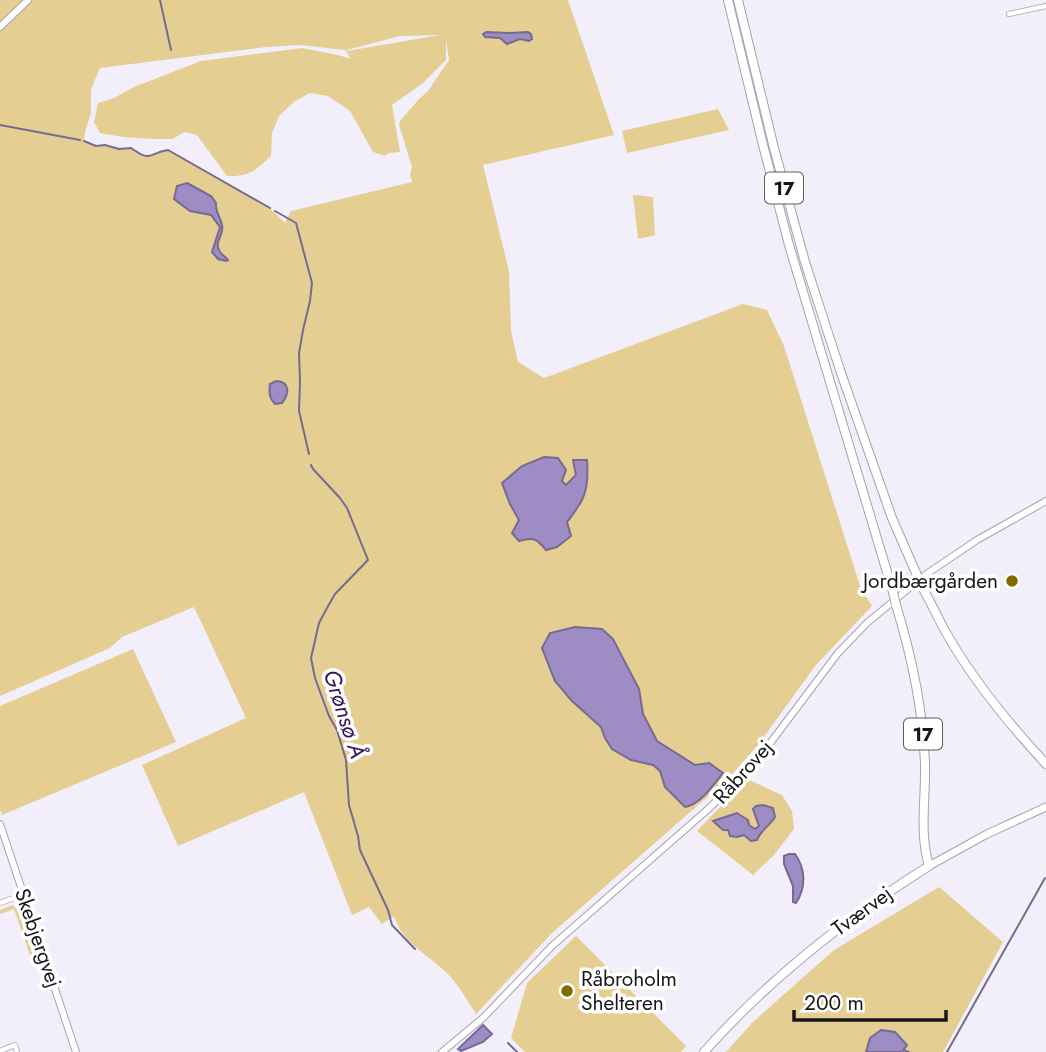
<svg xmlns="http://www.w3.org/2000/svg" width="1046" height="1052" viewBox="0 0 1046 1052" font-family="Jost,sans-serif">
<rect width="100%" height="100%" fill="#f2effa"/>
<g fill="#e4ce92" fill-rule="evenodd">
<path d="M0,0H568L614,135L483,165L509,271L511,331L518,362L544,378L743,304L767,310L784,346L861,589L872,606L816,665L757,746L729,778L552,933L476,1014C469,1003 462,991 454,981C436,958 403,946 394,916L382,924L369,907L352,915L304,792L178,846L142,765L246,718L194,607L122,637L110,648L0,696ZM440,35L347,51V50L400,36ZM446,39L449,60L428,91L419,99L400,121L399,125L412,167L410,175L412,182L291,211L285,223L268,206L168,150C148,153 152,163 131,148C118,148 96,147 84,141L85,132L91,113V89L100,68L266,47L300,45L345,50L351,59L338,55L302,48L201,61L134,87L114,98L98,103L94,122L100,133L123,137L153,139H173L184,132L197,135L227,176C249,177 255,171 271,156L272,133L279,116L295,101L310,93L328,96L350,111L373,152L385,156L389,153L400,152L392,105L423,83L446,60ZM576,475L580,507L567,523L571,536L557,547L512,533L519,520L562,481L566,485ZM624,658L639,689L643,714L657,741L695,765L709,763L722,773L665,787L660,771L653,765L631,760L605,738L601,727L572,701Z"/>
<path d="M718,109L729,130L627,153L622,131Z"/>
<path d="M633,195L653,197L655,235L638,239Z"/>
<path d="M133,649L176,742L2,815L0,810V706Z"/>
<path d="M749,780L782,795L792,811L794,829L774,855L753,875L697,831L744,782ZM773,808L775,817L772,822L760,832L744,834L728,829L748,825L755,829L759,826Z"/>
<path d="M939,887L1003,942L943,1052H726L753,1022L834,950Z"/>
<path d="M13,905L24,918L34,953L33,955H30L14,909L0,914V910Z"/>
<path d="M576,936L686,1046L681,1052H525L511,1038L527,983Z"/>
</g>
<g fill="#9e8dc4" stroke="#766a91" stroke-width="2">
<path d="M486,32L509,33L528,32L531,34L532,39L529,41L520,39L507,44L500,38L485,37L483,34Z"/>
<path d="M187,183L211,196L216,203C215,212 220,216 222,225C225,234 213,242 220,252C222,255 226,257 228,260L226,261L218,259L212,252L220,227L211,215L190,211L174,199L177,186Z"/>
<path d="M276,381C291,382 289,394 282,403L275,404C269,398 269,393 270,384Z"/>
<path d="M544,457L558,458L566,470L562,481L566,485L576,475L573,460H587C589,489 585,500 567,522L571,536L557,547L546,550C536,538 534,537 519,541L512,533L519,520L510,504L502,483L522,466Z"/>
<path d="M575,627L602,629L613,639L639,689L643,714L657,741L695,765L709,763L723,773C713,785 701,804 685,807L665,787L660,771L653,765L631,760L612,749L605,738L601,727L572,701L555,681L542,648L550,633Z"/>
<path d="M763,805L773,808L775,817C769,827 761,829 757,840L751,841L744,835L737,837L730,836L728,830H723L713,821L737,813L748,820L749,825L755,829L759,826L753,809L756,806Z"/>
<path d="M789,854H795C806,869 806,888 796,903L793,902V886L784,864V856Z"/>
<path d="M483,1025L492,1034L483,1042L461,1051L458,1049Z"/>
<path d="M881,1030L895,1032L907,1045L902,1052H866L870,1038Z"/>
</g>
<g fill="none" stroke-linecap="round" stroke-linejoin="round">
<g stroke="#766a91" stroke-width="2">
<path d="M160,0L171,50"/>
<path d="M0,125L80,140"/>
<path d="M84,141L96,146L105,145L119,149L131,148C152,163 148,153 168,150L270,208"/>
<path d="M275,211L296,223L312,283L310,301L303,330L299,353L300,382L299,411L309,454"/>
<path d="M311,465L313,469L340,498L347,508L368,560L335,594L327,608L319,623L311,658L315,678L329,716L337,730L346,760L349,805L358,836L360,850L388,910L392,925L415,949"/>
<path d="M508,1043L517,1052"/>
<path d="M903,1050L909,1052"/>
<path d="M947,1052L1045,878"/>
</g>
<defs>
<g id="street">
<path d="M1009,14L1046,6"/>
<path d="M0,903L23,895"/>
<path d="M0,1051L15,1045L17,1052"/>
</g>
<g id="secondary">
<path d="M0,27L28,0"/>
<path d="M0,824L76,1052"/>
<path d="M442,1052L483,1018L552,946L706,811L737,782L765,750L838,653L867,623L925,575L977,540L1046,501"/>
</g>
<path id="primary" d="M929,866L987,834L1046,807"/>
<g id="highway">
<path d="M728,0L763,145L789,245L893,592"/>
<path d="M738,0L774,148L805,262L841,373L892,518L916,573"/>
<path d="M921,585C929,599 936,614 944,629C970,676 1009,724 1046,764"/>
<path d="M704,1052C770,978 846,918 929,866C919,832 926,798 925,764C923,709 912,657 896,605"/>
</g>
</defs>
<use href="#street" stroke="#a5a2ad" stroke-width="6"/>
<use href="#secondary" stroke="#a5a2ad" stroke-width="8"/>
<use href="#primary" stroke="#a5a2ad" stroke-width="9"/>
<use href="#highway" stroke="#a5a2ad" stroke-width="10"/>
<use href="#street" stroke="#fff" stroke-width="4.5"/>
<use href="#secondary" stroke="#fff" stroke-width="6"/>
<use href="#primary" stroke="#fff" stroke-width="7"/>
<use href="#highway" stroke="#fff" stroke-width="8"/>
<defs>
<g id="highway-bridge">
<path d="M916,573L921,585"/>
<path d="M893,592L896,605"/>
</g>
</defs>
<use href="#highway-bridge" stroke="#a5a2ad" stroke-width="10" stroke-linecap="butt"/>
<use href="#highway-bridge" stroke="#fff" stroke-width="8"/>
</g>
<g fill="#846800" stroke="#fff" stroke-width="2.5">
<circle cx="1012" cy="581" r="7"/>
<circle cx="567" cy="991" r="7"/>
</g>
<g text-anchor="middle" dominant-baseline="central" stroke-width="7" stroke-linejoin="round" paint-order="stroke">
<g fill="#fff" stroke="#5d5d5f" stroke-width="2">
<rect x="765" y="172.5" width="38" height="31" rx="5"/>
<rect x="904" y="718.5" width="38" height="31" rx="5"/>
</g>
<g font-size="19" font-weight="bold" fill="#18171b">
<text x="784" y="188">17</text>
<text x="923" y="734">17</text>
</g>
<g font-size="21" fill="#18171b" stroke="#fff" text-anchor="end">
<text x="998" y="581">Jordbærgården</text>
<text x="581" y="979" text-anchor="start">Råbroholm<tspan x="581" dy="24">Shelteren</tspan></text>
</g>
<g font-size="21" fill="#18171b" stroke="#fff">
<text transform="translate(743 772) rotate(-48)">Råbrovej</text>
<text transform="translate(862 911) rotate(-36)">Tværvej</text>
<text transform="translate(38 938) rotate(71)">Skebjergvej</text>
</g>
<g font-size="23" font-style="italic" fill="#34185b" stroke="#fff">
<text transform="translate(345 714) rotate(72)">Grønsø Å</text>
</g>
</g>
<path d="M794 1010v10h152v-10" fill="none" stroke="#18171b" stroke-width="3.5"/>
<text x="804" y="1010" font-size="21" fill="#18171b" stroke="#ffffff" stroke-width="5" paint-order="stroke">200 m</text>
</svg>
